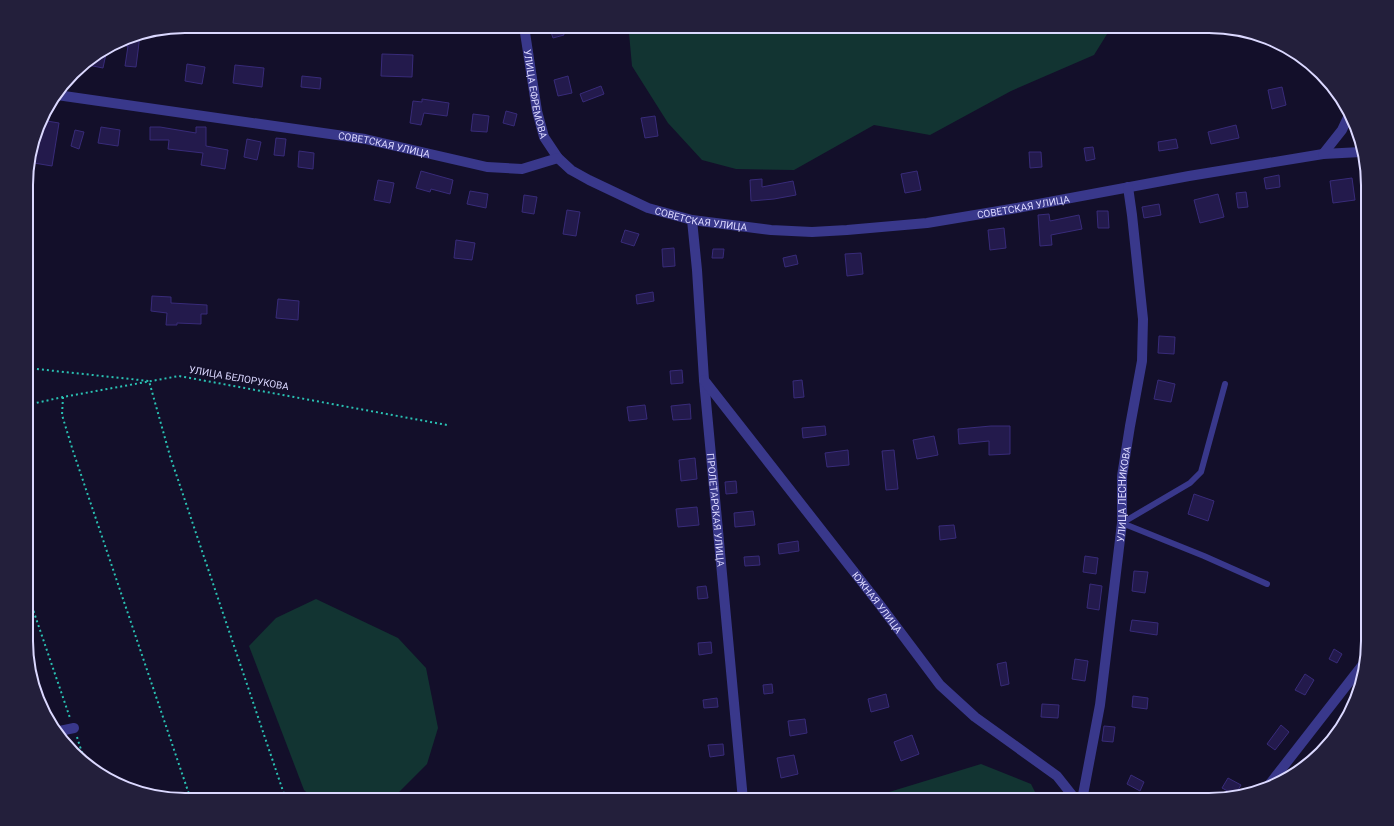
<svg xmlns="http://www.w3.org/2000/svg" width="1394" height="826" viewBox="0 0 1394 826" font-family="Roboto,sans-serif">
<rect width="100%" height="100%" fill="#130f2a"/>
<g fill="#123432">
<path d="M632,26H1112L1094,55L1011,91L930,135L874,125L794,170L736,169L702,160L668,123L632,66L629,33Z"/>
<path d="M316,599L398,638L426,668L438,728L427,764L391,800H315L304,790L249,646L276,618Z"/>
<path d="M981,764L1031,784L1039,800H863Z"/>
</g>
<g fill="#231a4c" stroke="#382b79">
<path d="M549,26H562L564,35L553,38Z"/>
<path d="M140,35L136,67L125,66L128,46H126L127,38Z"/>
<path d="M107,49L103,68L83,64Z"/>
<path d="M382,54L413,55L412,77L381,76Z"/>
<path d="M187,64L205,67L202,84L185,81Z"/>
<path d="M235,65L264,68L262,87L233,83Z"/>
<path d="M302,76L321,78L320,89L301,87Z"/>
<path d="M568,76L572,93L558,96L554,80Z"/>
<path d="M601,86L604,94L583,102L580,94Z"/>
<path d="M1282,87L1286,105L1272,109L1268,90Z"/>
<path d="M422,99L449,103L447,116L424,113L421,125L410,123L413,101L422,102Z"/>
<path d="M506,111L517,114L514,126L503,123Z"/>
<path d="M473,114L489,116L487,132L471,131Z"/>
<path d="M655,116L658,136L645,138L641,118Z"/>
<path d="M41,120L59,123L52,166L28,162Z"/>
<path d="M1236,125L1239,138L1211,144L1208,132Z"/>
<path d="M101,127L120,130L118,146L98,143Z"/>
<path d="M150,127H160L196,133V127H206V146L228,150L225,169L201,165L203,153L168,149L169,140H150Z"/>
<path d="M75,130L84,132L79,149L71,146Z"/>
<path d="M276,138L286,139L284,156L274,155Z"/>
<path d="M247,139L261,142L257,160L244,157Z"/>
<path d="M1176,139L1178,148L1159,151L1158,142Z"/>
<path d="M1093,147L1095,159L1086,161L1084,148Z"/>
<path d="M299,151L314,153L313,169L298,167Z"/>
<path d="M1029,152H1041L1042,167L1030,168Z"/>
<path d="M421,171L453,180L450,194L431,189L430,192L416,188Z"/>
<path d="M917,171L921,190L905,193L901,174Z"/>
<path d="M1279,175L1280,187L1266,189L1264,178Z"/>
<path d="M1352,178L1355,200L1333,203L1330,181Z"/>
<path d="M762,179V187L793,181L796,195L774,199L751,201L750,180Z"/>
<path d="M378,180L394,183L390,203L374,200Z"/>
<path d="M470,191L488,194L486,208L467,204Z"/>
<path d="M1246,192L1248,207L1238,208L1236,193Z"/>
<path d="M1218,194L1224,217L1200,223L1194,200Z"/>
<path d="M524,195L537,197L534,214L522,212Z"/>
<path d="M1159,204L1161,215L1144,218L1142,207Z"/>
<path d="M567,210L580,212L576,236L563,234Z"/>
<path d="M1097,211H1108L1109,228H1098Z"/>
<path d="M1049,214L1050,221L1079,215L1082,229L1051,235L1052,245L1040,246L1038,215Z"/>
<path d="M1004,228L1006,248L990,250L988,230Z"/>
<path d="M625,230L639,234L634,246L621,242Z"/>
<path d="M456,240L475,243L472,260L454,258Z"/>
<path d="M674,248L675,266L663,267L662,249Z"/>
<path d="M713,249H724L723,258H712Z"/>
<path d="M861,253L863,274L847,276L845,254Z"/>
<path d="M796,255L798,264L785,267L783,258Z"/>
<path d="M653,292L654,301L637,304L636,295Z"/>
<path d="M152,296L171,297V303L207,305V314H201V324L177,323V325H166L167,313L151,311Z"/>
<path d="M278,299L299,301L298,320L276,318Z"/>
<path d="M1159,336L1175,337L1174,354L1158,353Z"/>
<path d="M682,370L683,383L671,384L670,371Z"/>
<path d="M802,380L804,397L794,398L793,381Z"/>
<path d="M1158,380L1175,384L1171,402L1154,399Z"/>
<path d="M690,404L691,419L673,420L671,406Z"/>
<path d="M645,405L647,419L629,421L627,407Z"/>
<path d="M825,426L826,435L803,438L802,428Z"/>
<path d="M991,426H1010V454L989,455V441L959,444L958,429Z"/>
<path d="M934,436L938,455L917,459L913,440Z"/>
<path d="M848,450L849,465L827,467L825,453Z"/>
<path d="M894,450L898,489L886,490L882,451Z"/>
<path d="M695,458L697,479L681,481L679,460Z"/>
<path d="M736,481L737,493L726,494L725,482Z"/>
<path d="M1194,494L1214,501L1208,521L1188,514Z"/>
<path d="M697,507L699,525L678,527L676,509Z"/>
<path d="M753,511L755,525L735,527L734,513Z"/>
<path d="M954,525L956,538L940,540L939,526Z"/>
<path d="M798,541L799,551L779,554L778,544Z"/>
<path d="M759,556L760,565L745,566L744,557Z"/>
<path d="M1085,556L1098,558L1096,574L1083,572Z"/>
<path d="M1134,571L1148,572L1145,593L1132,591Z"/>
<path d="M1090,584L1102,586L1099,610L1087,608Z"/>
<path d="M706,586L708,598L698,599L697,587Z"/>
<path d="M1132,620L1158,623L1157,635L1130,631Z"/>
<path d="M711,642L712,653L699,655L698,643Z"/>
<path d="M1334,649L1342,654L1337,663L1329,659Z"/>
<path d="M1075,659L1088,661L1085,681L1072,679Z"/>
<path d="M1006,662L1009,684L1001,686L997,664Z"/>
<path d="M1305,674L1314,680L1305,695L1295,690Z"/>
<path d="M772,684L773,693L764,694L763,685Z"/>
<path d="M886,694L889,707L871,712L868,699Z"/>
<path d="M1133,696L1148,698L1147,709L1132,707Z"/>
<path d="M717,698L718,707L704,708L703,700Z"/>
<path d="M1042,704L1059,705L1058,718L1041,717Z"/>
<path d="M805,719L807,733L790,736L788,721Z"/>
<path d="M1281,725L1289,732L1275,750L1267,744Z"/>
<path d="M1104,726L1115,727L1113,742L1102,741Z"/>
<path d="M912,735L919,754L901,761L894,742Z"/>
<path d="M723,744L724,755L710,757L708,745Z"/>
<path d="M794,755L798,774L781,778L777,758Z"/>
<path d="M1131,775L1144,782L1140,791L1127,784Z"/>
<path d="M1228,778L1241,785L1235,795L1222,788Z"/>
</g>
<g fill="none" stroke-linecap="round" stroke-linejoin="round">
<g stroke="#2ac1b3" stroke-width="2" stroke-dasharray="2 3" stroke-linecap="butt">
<path d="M27,368L149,381L170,456L286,800"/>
<path d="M63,397L62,415L73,451L191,800"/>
<path d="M27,405L63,397L179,376L447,425"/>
<path d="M27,592L70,718"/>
<path d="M77,737L84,759"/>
</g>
<g stroke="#39388b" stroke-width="6">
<path d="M1122,523L1190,483L1201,472L1225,384"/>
<path d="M1122,523L1204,556L1267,584"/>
</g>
<g stroke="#39388b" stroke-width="10">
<path id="s1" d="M524,26L537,111L544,137L558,158L571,170L589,180L648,208L692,220L771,230L812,232L847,230L927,223L1017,208L1189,176L1323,154L1361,152"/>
<path id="s2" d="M57,95L365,139L487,167L522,169L558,158"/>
<path d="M1323,154L1342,130L1349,115"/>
<path id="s3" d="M692,220L697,270L704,380L743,800"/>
<path id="s4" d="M704,380L880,605L940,685L975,717L1057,776L1076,800"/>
<path d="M55,732L74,728"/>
<path d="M1269,785L1364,663"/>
<path id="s5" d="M1082,800L1100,705L1122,523V476L1130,426L1142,361L1143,319L1132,215L1128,187"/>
</g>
</g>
<g text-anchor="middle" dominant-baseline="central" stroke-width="3.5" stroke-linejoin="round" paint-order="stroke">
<g font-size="10" fill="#dbd8ff" stroke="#130f2a">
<text stroke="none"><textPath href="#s1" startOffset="69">УЛИЦА ЕФРЕМОВА</textPath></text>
<text stroke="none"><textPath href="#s2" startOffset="331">СОВЕТСКАЯ УЛИЦА</textPath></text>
<text stroke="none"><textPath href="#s1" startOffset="621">СОВЕТСКАЯ УЛИЦА</textPath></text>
<text stroke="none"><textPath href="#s1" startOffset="296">СОВЕТСКАЯ УЛИЦА</textPath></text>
<text transform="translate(239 378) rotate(10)">УЛИЦА БЕЛОРУКОВА</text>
<text stroke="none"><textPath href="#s5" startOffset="309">УЛИЦА ЛЕСНИКОВА</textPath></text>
<text stroke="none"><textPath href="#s3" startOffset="291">ПРОЛЕТАРСКАЯ УЛИЦА</textPath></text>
<text stroke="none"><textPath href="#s4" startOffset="282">ЮЖНАЯ УЛИЦА</textPath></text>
</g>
</g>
<path d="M0 0H1394V826H0ZM185 33H1209A152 152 0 0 1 1361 185V641A152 152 0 0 1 1209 793H185A152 152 0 0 1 33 641V185A152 152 0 0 1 185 33Z" fill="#231f3b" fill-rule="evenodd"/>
<path fill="none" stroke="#dbd8ff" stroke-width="2" d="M185 33H1209A152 152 0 0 1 1361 185V641A152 152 0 0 1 1209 793H185A152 152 0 0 1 33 641V185A152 152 0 0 1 185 33Z"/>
</svg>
